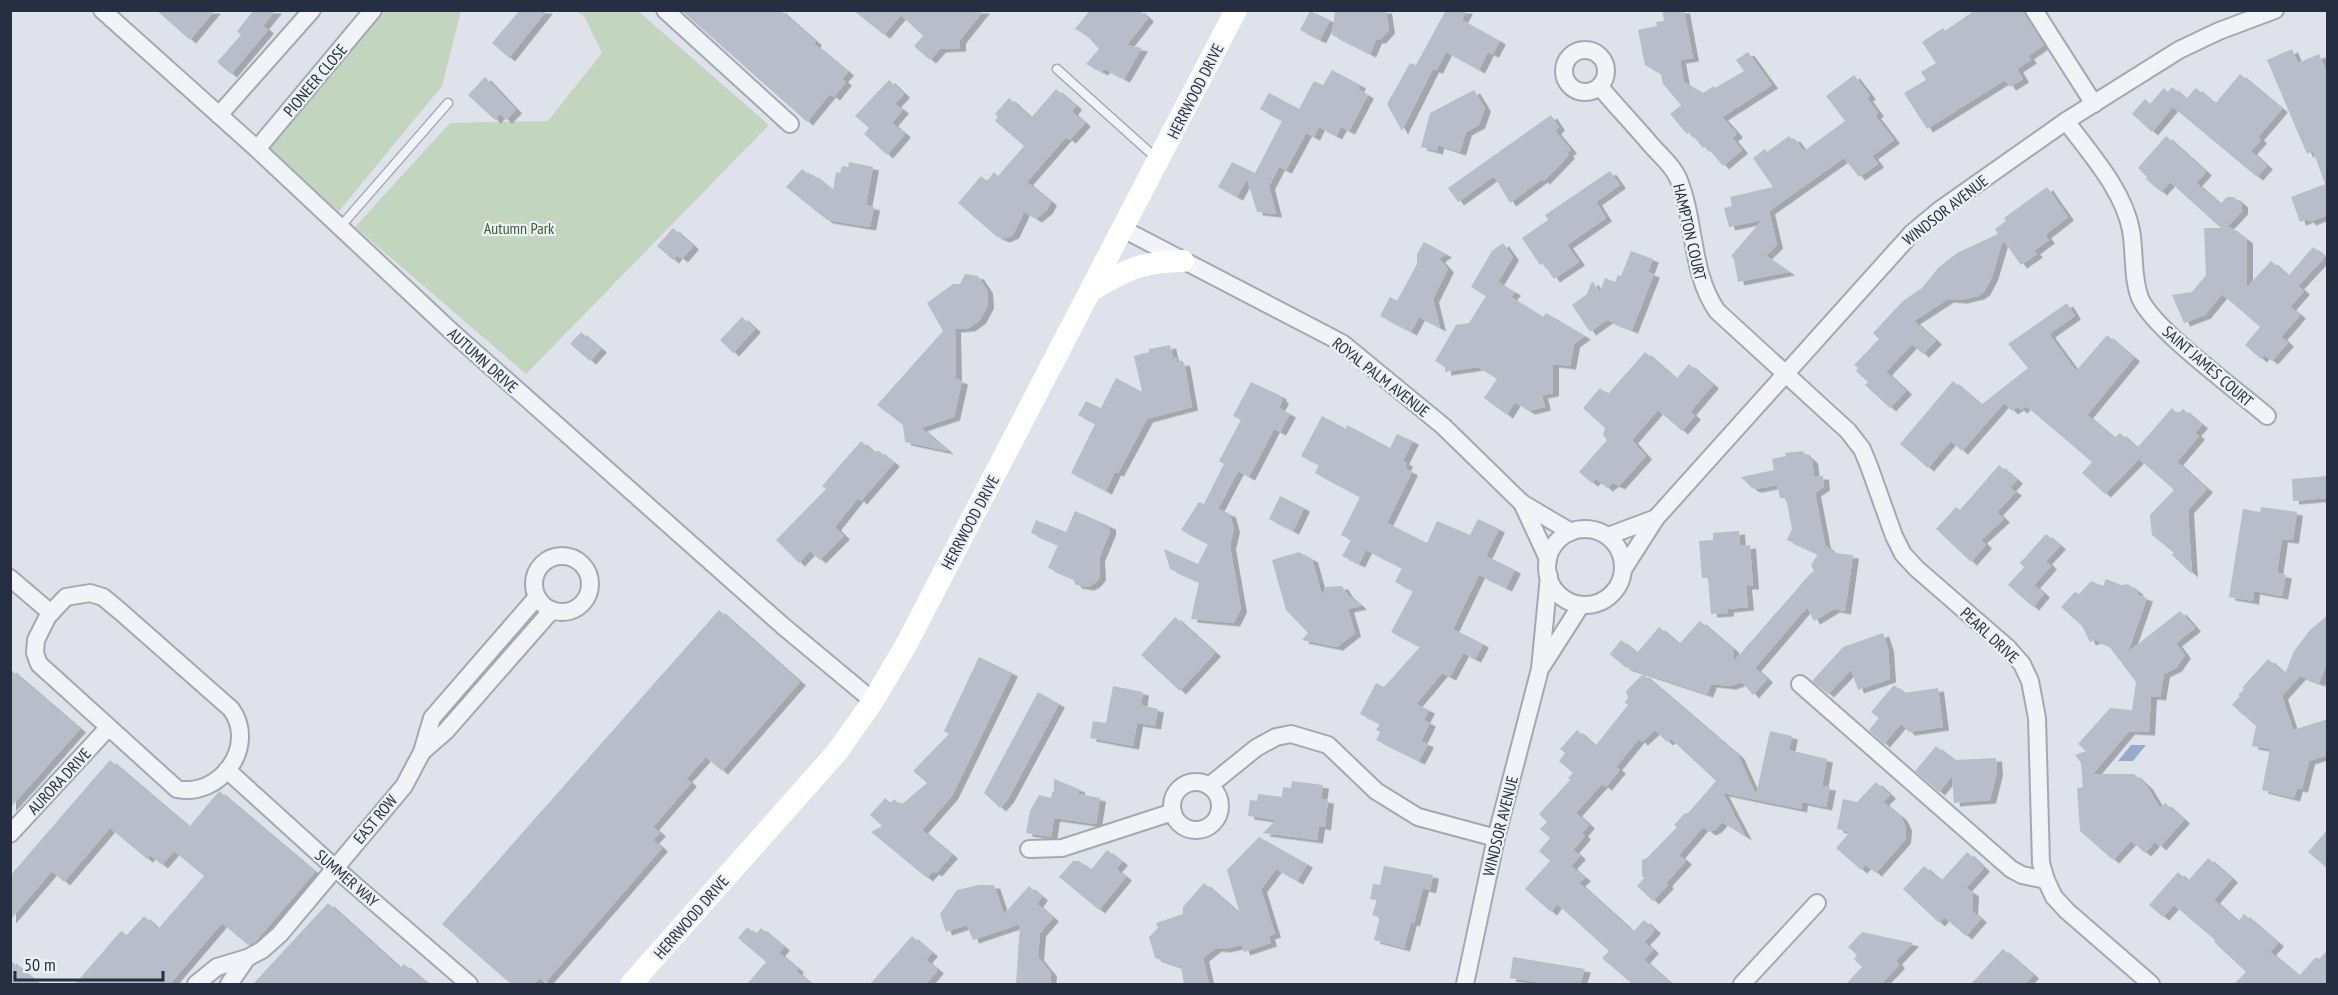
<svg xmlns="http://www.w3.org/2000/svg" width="2338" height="995" viewBox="0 0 2338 995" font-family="'PT Sans Narrow',sans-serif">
<defs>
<filter id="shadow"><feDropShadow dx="6" dy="3.5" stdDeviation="0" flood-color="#0004"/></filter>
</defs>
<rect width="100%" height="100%" fill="#dfe2ea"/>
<g fill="#c3d4bf">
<path d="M382,11H461L442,86L339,211L257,149Z"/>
<path d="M576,11H638L769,125L526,374L355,227L450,123L548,121L602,53L584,16Z"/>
</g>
<path fill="#97accd" d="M2131,745H2146L2133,761H2118Z"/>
<g fill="#b9bdca" filter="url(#shadow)">
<path d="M156,10H215L190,40Z"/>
<path d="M254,10H276L263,26L268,30L231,74L217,62L241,35L237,31Z"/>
<path d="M520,10H547L509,58L492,43Z"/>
<path d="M681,10H780L816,42L814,44L848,72L842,79L846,82L834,97L830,94L807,122Z"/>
<path d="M853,10H984L960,40V48L940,49L930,60L914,46L923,36L901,15L884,35Z"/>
<path d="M1090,10H1139L1148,18L1127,45L1142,48L1124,79L1104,69L1102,72L1086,64L1099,49L1086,35L1075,29Z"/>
<path d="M1335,10H1386L1389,30L1380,40H1376L1370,54L1332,35Z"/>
<path d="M1446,10H1467L1462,20L1500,41L1493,54L1488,52L1479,70L1446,52L1437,70L1433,69L1402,131L1387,104L1410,63L1416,65Z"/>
<path d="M1662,10H1684L1693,58L1680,60L1684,82L1703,93L1714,86L1715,88L1744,71L1736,60L1748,52L1772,85L1722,117L1737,134L1732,138L1742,150L1723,166L1706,146L1703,148L1690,132L1687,134L1670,114L1681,105L1663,84L1661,74L1645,65L1638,30L1657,26L1656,22L1664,21Z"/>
<path d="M1975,10H2024L2044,45L2028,56L2031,60L2017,69L2023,79L2010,87L2005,80L1927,129L1904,93L1926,80L1921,72L1936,63L1922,42L1943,28L1945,31Z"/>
<path d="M1310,11L1330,20L1320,40L1300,30Z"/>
<path d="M2292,49L2298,63L2319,54L2328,75V215L2310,222L2308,219L2300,222L2291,197L2325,184L2313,151L2307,154L2267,60Z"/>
<path d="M1332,70L1360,85L1358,89L1368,95L1349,131L1341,127L1336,136L1319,127L1314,137L1306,133L1286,170L1279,167L1269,186L1276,214L1257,212L1247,179L1237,197L1218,187L1232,162L1255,173L1282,121L1260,109L1269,93L1299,109L1314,81L1323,85Z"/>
<path d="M2240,74L2282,109L2258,137L2261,140L2251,151L2267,166L2257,177L2173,107L2152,132L2132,114L2145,99L2150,104L2164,88L2168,92L2172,87L2186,99L2196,88L2215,104Z"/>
<path d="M1854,75L1870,96L1867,98L1878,113L1875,115L1894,140L1872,156L1878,164L1859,177L1844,158L1769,211L1777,245L1766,256L1789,272L1738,282L1734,259L1731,256L1762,220L1729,227L1724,208L1732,206L1730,197L1773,187L1753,158L1765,149L1767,152L1789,136L1792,139L1794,138L1804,151L1845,121L1826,96Z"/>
<path d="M485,77L516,110L506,120L500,114L495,120L468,95Z"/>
<path d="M889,80L904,94L895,104L903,110L892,123L905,134L887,155L864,134L869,128L855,116Z"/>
<path d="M1056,89L1076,106L1072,112L1085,123L1070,140L1066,137L1027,182L1051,202L1047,210L1036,219L1024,212L1013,235L1004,239L996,236L958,203L981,176L987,181L994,172L998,176L1024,146L995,121L998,117L995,114L1009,98L1031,118Z"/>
<path d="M1474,90L1485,108L1479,125L1466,132L1460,152L1438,145L1437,151L1421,147L1430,113Z"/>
<path d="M1551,115L1559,127L1555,131L1571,150L1567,153L1569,155L1544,181L1542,179L1510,203L1494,176L1458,202L1448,188Z"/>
<path d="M2166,136L2206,172L2196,183L2220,204L2227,197H2234L2242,204V211L2227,227H2230L2247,240V287L2271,261L2288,276L2313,247L2325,257L2298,286L2304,291L2290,307L2300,315L2281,337L2288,343L2272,361L2264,355L2261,359L2245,345L2260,327L2222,294L2205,315L2184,323L2172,295L2192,292L2206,275L2204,228H2221L2170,182L2161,192L2146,179L2147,177L2138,168Z"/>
<path d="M849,162L873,167L866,205L874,207L870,227L827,220L786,187L802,169L809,175L812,174L833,191L836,172L840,173L842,166L848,167Z"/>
<path d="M1610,171L1620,185L1596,202L1606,218L1567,245L1579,262L1554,279L1543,263L1540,265L1522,238L1548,220L1545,215Z"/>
<path d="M2047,187L2068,217L2045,235L2049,240L2034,251L2037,254L2021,265L2003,240L1992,277L1984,292L1978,296L1961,300L1948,299L1914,321L1936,341L1923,354L1912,344L1886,372L1906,391L1890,408L1865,385L1868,382L1856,371L1858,368L1854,365L1879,339L1873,333L1903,301L1922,288L1938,268L1957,253L1998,234L1995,229L2006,221L2004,218Z"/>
<path d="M673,228L693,246L682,259L677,255L673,260L657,246Z"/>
<path d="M1424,242L1446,254L1439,259L1448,269L1433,299L1440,328L1419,317L1411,332L1380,316L1390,297L1397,301L1417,264V254Z"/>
<path d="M1503,243L1513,257L1498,282L1515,292L1511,297L1543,317L1546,313L1585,336L1574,344L1570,366L1553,364V393L1542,395L1545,407L1529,411L1515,402L1507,415L1484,398L1497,379L1478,367L1445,372V367L1435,361L1456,325L1469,323L1486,296L1471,287L1492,251Z"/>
<path d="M1631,251L1653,259L1648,272L1654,274L1632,330L1607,320L1590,332L1572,305L1587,294L1592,281L1600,292L1605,278L1615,282L1618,275L1621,276Z"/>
<path d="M965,274L978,276L987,290L988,305L980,320L969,328L955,329L956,379L962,381L954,417L921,428L948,451L905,442L903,425L877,405L943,331L927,303L953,284H960Z"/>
<path d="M2067,303L2075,316L2049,334L2076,371L2107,335L2134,358L2087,415L2114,438L2120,433L2137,448L2172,408L2178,414L2183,409L2202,425L2195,433L2199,436L2177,462L2207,489L2188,510L2192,574L2172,555L2174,553L2152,535L2150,515L2174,490L2139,459L2105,494L2082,473L2092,462L2026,406L2021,410L2018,407L2012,411L2004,403L1962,451L1951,441L1928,468L1900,444L1953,381L1981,405L2028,368L2008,344Z"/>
<path d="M742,317L755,329L733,353L720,340Z"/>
<path d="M581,332L601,349L590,361L570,344Z"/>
<path d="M1170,345L1173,358L1176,357L1177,363L1184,362L1192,407L1147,419L1118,473L1115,472L1106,491L1071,473L1095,424L1078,415L1086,401L1101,408L1116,378L1142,392L1134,356L1149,352V349Z"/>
<path d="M1645,352L1676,379L1689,364L1713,385L1690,412L1695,416L1682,431L1658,410L1632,440L1646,456L1619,486L1613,483L1607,488L1596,479L1592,483L1579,472L1607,440L1603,435L1605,428L1583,408L1600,388L1608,394Z"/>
<path d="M1251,382L1281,396L1280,398L1283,400L1279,408L1290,414L1280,432L1274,429L1249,477L1238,471L1218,509L1230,514L1234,529L1230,546L1241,609L1234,623L1191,619L1199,582L1170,569L1164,549L1198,564L1208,544L1181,530L1199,502L1204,504L1224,464L1219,461L1241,420L1233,416Z"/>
<path d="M1322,416L1346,429L1347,425L1390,448L1397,434L1413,441L1403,461L1407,463L1405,468L1412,472L1387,523L1427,543L1437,521L1470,535L1478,519L1499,529L1486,556L1515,570L1506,588L1479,575L1453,629L1483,644L1475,659L1463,653L1450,677L1442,673L1416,704L1429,710L1424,720L1430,723L1421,741L1428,744L1419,761L1376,740L1380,732L1376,730L1380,724L1360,714L1376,683L1384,687L1420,647L1391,632L1413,591L1395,582L1402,568L1366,550L1359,564L1342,556L1351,540L1341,535L1360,497L1315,473L1319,465L1301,456Z"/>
<path d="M861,441L873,452L879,451L894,463L861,501L858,498L835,527L844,536L820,560L810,551L799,563L776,540L826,489L822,486Z"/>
<path d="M1802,451L1812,460L1814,476H1823L1824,487L1815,493L1825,545L1834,553L1853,555L1845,611L1834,609L1814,621L1807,607L1755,668L1767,679L1753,695L1742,682L1730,686L1711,684L1707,694L1625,667L1610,654L1621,640L1637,653L1659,627L1679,644L1700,621L1733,649L1734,661L1810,574L1814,571L1811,565L1818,554L1787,540L1792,529L1786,498H1780L1777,485L1756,489L1752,488L1741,477L1774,470L1772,459L1786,456L1785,453Z"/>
<path d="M1999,465L2017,480L2010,488L2016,492L1997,512L2004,519L1981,540L1986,545L1971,562L1936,529L1956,507L1960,510Z"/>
<path d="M2328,476V498L2293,501L2292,479Z"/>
<path d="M1280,496L1304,508L1293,531L1269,519Z"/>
<path d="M2261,507L2297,512L2293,540L2282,539L2277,573L2286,575L2282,596L2254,591L2253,601L2229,597L2243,509L2260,512Z"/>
<path d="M1075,511L1110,526V532L1099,558L1100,577L1094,584L1088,587L1076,585L1072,578L1048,568L1058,545L1031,533L1036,520L1066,532Z"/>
<path d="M1739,531L1740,546L1750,545L1753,586H1746L1748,607L1728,609V613L1711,614L1708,578H1702L1699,541L1713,540V533Z"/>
<path d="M2046,534L2060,546L2046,561L2051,566L2034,585L2044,594L2033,607L2008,585L2024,567L2020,563Z"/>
<path d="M1299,552L1312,559L1322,595L1326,587L1342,586L1348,595L1361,606L1348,609L1355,633L1337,647L1302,640L1308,633L1286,610L1272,560Z"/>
<path d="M2106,579L2121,585L2128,584L2137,591L2138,595L2147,598L2128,652L2180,611L2195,628L2176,643L2185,655L2176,668L2164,674L2160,697L2151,696L2149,732L2129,731L2093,774H2134L2147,786L2160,808L2165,803L2184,820L2160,847L2155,842L2145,853L2131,841L2113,860L2080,831L2077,788L2083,787L2081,763L2075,755L2086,751L2078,744L2110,708L2132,710L2136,682L2108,645L2095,640L2090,642L2082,626L2061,607L2075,592L2079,594L2091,581L2103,586Z"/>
<path d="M719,610L800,682L722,771L706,757L686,779L691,783L653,827L660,833L653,840L662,848L545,983L540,978L534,984H511L442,924Z"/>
<path d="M2328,615V660L2319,683L2300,676L2282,696L2293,730L2328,719V755L2309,761L2302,789L2297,788L2294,798L2262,790L2270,749L2252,746L2256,726L2232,705L2240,696L2238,695L2244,689L2242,688L2268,659L2285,674L2294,651L2310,630Z"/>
<path d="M1175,617L1215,653L1180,691L1141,655Z"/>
<path d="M1883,633L1888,648L1890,679L1858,690L1851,670L1828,694L1812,681L1843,647Z"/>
<path d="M979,657L1012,673L952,796L922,830L952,855L936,873L933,871L927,878L871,832L882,826L870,815L885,798L891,803L894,799L901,805L927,783L913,771L949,734L944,731Z"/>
<path d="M10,669L80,729L10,808Z"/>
<path d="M1643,674L1738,755L1756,795L1770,731L1792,736L1789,750L1827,759L1822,786L1830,787L1826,807L1802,802L1801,809L1723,793L1746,837L1722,822L1716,829L1710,832L1703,827L1679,855L1686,861L1666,883L1668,885L1653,901L1637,886L1644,878L1642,875V860L1647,858L1677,827L1674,825L1685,813H1688L1716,781L1671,739L1667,742L1655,730L1642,742L1639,739L1616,767L1620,770L1606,787L1602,784L1576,813L1589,825L1582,833L1585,836L1573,850L1580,856L1571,866L1585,878L1579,883L1629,928L1634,931L1644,920L1655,930L1644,942L1653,950L1644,960L1671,984H1632L1602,958L1609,951L1557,904L1551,912L1525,889L1550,861L1539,851L1550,838L1540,829L1547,822L1539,814L1570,780L1568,778L1573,773L1559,761L1565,753L1560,749L1577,730L1595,746L1628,705L1625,702L1628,698L1626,691Z"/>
<path d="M1894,685L1904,693L1938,688L1943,727L1909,732L1901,724L1884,744L1872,733L1869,730L1879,718L1871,712Z"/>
<path d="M1113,686L1143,692L1141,705L1158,709L1155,726L1137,723L1133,746L1090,738L1093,721L1106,723Z"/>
<path d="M1038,692L1059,704L1008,799L1000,808L984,793Z"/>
<path d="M1936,746L1954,760L1996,758L1997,772L1990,800L1954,803L1952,776L1939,792L1915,771Z"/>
<path d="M110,760L189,827L219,791L315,872L255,942L248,945L222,923L170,984H75L121,931L127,935L144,916L158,929L204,876L174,851L162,865L150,855L147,859L110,828L64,882L52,871L10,920V876Z"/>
<path d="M1054,779L1079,789V794L1100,798L1096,824L1054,818L1051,837L1026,833L1030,811L1039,795L1051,798L1052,792H1054Z"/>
<path d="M1292,781L1323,785L1321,799L1328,800L1325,827L1319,826L1317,840L1263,833L1276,820L1248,816L1250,800L1257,801L1258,794L1282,797L1283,787L1291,788Z"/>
<path d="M1876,782L1890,795L1883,802L1901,817L1906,827L1905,840L1876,873L1866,865L1861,870L1836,848L1850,832L1837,829L1843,799L1857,802Z"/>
<path d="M2328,829V869L2308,852Z"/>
<path d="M1259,837L1307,864L1297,881L1276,869L1261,889L1275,934L1269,936L1271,943L1244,952L1242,945L1224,949L1216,948L1203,958L1209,984H1184L1181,967L1155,958L1149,937L1158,928L1156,923L1183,914V907L1204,883L1240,914L1227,870Z"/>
<path d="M1107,850L1122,862L1116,869L1126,877L1099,910L1059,877L1073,861H1079L1091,870Z"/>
<path d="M1967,852L1984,868L1966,888L1973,893L1972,911L1981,919L1966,936L1944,917L1939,923L1903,889L1924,866L1941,881Z"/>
<path d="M2208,858L2232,879L2214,900L2238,922L2244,914L2278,943L2270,952L2299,976L2316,957L2319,959L2328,950V984H2234L2246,972L2214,942L2215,940L2174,905L2163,917L2149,905L2178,872L2188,881Z"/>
<path d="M1384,866L1433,875L1430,890L1423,888L1414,923L1411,922L1404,948L1374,940L1380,917L1372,915L1377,900L1370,899L1373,884L1380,885Z"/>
<path d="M978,885H994L1004,914L1029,886L1042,897L1037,904L1053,918L1040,933L1038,957L1051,973L1050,984H1016L1020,924L973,940L967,925L946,932L940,914L957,890Z"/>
<path d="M328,903L400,968L404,964L428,984H253Z"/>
<path d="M747,927L756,934L761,928L784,947L779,953L798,969L796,971L811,984H747L766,962L738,938Z"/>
<path d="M1862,932L1913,943L1896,961L1899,965L1881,984H1846L1862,967L1854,959L1857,955L1848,947Z"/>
<path d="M912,936L932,953L926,960L938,970L926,984H870Z"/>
<path d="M2003,949L2033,975L2025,984H1971Z"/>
<path d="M1513,957L1585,969L1580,984H1548L1510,978Z"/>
<path d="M10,960L39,984H10Z"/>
</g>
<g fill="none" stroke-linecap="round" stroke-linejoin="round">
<defs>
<g id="lane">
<path d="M1057,69L1156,158"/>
<path d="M340,227L448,103"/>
</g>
<g id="street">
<path d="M102,10L257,149L452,332L783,626L873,701"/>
<path d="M665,10L790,124"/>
<path d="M2034,10L2094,104"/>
<circle cx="1585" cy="71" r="21"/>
<path d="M1600,87C1617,107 1635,126 1652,146C1661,156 1673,166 1678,178C1696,221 1690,272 1717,311L1848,431L1862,449L1869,466L1894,536L1903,554L1917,569L2008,648L2022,664L2030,681L2037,718L2041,863L2046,880L2054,897L2067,911L2151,984"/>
<path d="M219,115L312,10"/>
<path d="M2066,121C2090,154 2123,189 2131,230C2135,252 2132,277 2140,298C2153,329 2238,391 2267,416"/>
<path d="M257,149L373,10"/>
<path d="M1123,229L1342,343L1443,426L1522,503L1571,532"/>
<path d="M1522,503L1548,559"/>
<circle cx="1585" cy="567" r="38"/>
<path d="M1608,536L1656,518"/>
<circle cx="562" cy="584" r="28"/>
<path d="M1624,568L1656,518L1912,233L1941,209L2066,121L2179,50L2219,31L2275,10"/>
<path d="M10,578L51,613"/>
<path d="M90,593L103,597L121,612L231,709C258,746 220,798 177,789L39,664L35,653L36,640L48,616L66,597Z"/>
<path d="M1542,666L1581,605"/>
<path d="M1800,684L2011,869L2022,875L2046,880"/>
<path d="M423,751L446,731L552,610"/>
<path d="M227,770L335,868L469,984"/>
<circle cx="1196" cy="806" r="24"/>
<path d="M1209,786L1256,748L1276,737L1291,734L1328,745L1376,791L1418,817L1496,838"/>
<path d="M10,834L108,728"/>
<path d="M1029,849L1062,848L1173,812"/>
<path d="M196,984L217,967L247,958L262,950L280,934L404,786L422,752L432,718L537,597"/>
<path d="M229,984L247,958"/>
<path d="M1465,984L1496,838L1540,669L1549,576"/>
<path d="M1742,984L1817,903"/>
</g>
</defs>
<use href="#lane" stroke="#a4a8b4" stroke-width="11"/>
<use href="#street" stroke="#a4a8b4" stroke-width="20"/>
<use href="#lane" stroke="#f2f3f7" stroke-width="8"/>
<use href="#street" stroke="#f2f3f7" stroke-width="16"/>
<g stroke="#fff" stroke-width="22">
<path d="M1092,290C1126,270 1142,261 1183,261"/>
<path d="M631,984L837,752L873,701L906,645L1236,10"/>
</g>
</g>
<g text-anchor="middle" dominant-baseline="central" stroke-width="4.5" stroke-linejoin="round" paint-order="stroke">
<g font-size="16" fill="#262e42" stroke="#eff1f7">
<text transform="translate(315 80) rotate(-50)">PIONEER CLOSE</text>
<text transform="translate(1195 91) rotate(-63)">HERRWOOD DRIVE</text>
<text transform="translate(1945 210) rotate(-38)">WINDSOR AVENUE</text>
<text transform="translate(1690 232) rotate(77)">HAMPTON COURT</text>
<text transform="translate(483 360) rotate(42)">AUTUMN DRIVE</text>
<text transform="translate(2208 366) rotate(41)">SAINT JAMES COURT</text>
<text transform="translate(1381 377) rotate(38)">ROYAL PALM AVENUE</text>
<text transform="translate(970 522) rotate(-62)">HERRWOOD DRIVE</text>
<text transform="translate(1990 635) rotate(43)">PEARL DRIVE</text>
<text transform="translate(59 781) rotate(-47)">AURORA DRIVE</text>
<text transform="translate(375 819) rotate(-50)">EAST ROW</text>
<text transform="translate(1500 826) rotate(-76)">WINDSOR AVENUE</text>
<text transform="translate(347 878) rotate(41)">SUMMER WAY</text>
<text transform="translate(691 917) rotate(-49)">HERRWOOD DRIVE</text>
</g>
<g font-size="16" fill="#375f32" stroke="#eff1f7">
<text x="519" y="228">Autumn Park</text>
</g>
</g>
<rect width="2338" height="995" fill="none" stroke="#262e42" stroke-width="24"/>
<path d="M15 971v9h148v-9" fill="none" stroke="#262e42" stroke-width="3"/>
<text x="24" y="971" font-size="18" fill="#262e42" stroke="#eff1f7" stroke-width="4.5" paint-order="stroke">50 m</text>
</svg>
